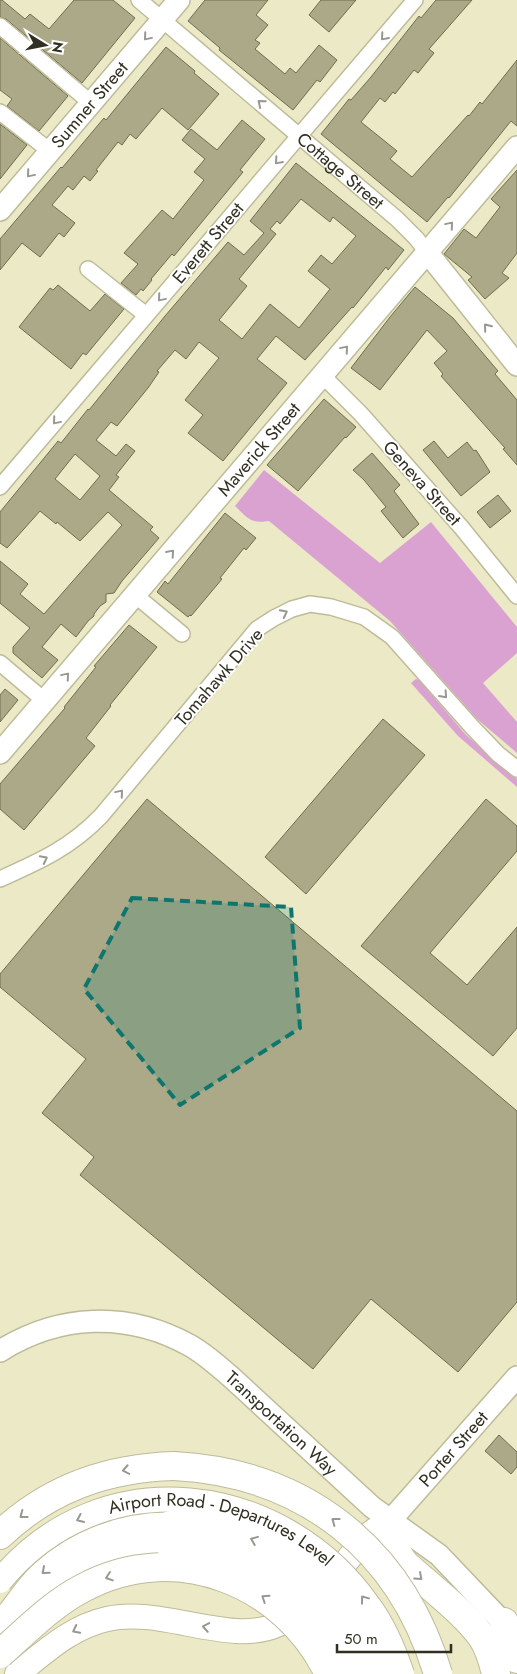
<svg xmlns="http://www.w3.org/2000/svg" width="517" height="1674" viewBox="0 0 517 1674" font-family="Jost,sans-serif">
<rect width="100%" height="100%" fill="#ece9c6"/>
<g fill="#daa2d1">
<path d="M264,470L380,563L431,522L517,627V653L483,683L517,722V753L477,719L390,621L269,521C250,524 248,518 235,506Z"/>
<path d="M416,679L419,680L466,735L517,779V787L458,736L411,683Z"/>
</g>
<g fill="#aba987" stroke="#706d4e" fill-rule="evenodd">
<path d="M0,0H2L25,19L30,14L49,29L74,0H113L135,18L82,83L6,19L0,17Z"/>
<path d="M205,0H268L256,15L268,25L255,40L260,43L255,49L285,74L290,68L296,73L319,45L337,60L320,82L317,80L293,110L219,50L220,48L188,21Z"/>
<path d="M321,0H356L329,32L309,15Z"/>
<path d="M436,0H472L429,49L434,53L418,73L414,70L395,94L393,92L385,102L380,98L361,122L397,151L390,159L412,177L468,115L469,116L480,102L482,104L517,60V126L511,121L449,198L448,197L427,222L321,134L349,99L351,100L371,77L419,16L421,18Z"/>
<path d="M0,38L68,96L39,131L7,106L12,99L0,90Z"/>
<path d="M166,47L195,71L194,73L219,94L188,130L162,108L136,139L130,134L122,145L118,142L96,170L98,171L90,181L84,176L73,190L68,186L52,205L75,223L64,237L59,233L40,257L22,243L0,270V239L61,167L62,168L104,118L106,120Z"/>
<path d="M242,120L265,139L240,170L243,172L174,256L172,254L151,279L152,280L143,291L141,289L136,295L121,283L138,264L124,253L162,210L173,219L204,180L194,172L205,159L182,140L191,129L217,150Z"/>
<path d="M0,124L27,145L0,179Z"/>
<path d="M296,163L404,250L388,270L386,267L353,308L352,307L305,360L276,336L257,359L287,383L223,461L188,433L203,415L185,400L219,358L199,342L186,359L175,350L157,371L159,372L148,388L117,426L111,422L96,440L116,456L126,444L135,451L116,475L119,477L109,490L153,527L150,530L159,538L122,581L114,593L106,594V602L100,606L94,614V616L88,621L76,637L61,624L42,647L58,660L42,678L13,653V647L30,628L0,603V561L28,584L20,594L44,614L122,525L108,512L80,541L57,522L56,524L40,511L7,548L0,543V512L58,441L61,443L88,409L89,410L165,316L228,242L244,255L264,233L250,221ZM301,199L330,222L333,217L356,236L332,264L321,255L308,271L330,289L299,328L270,304L242,339L219,320L247,286L239,279L276,234L270,229L277,221L280,224ZM75,454L100,476L80,500L55,479Z"/>
<path d="M517,170V253L502,273L509,278L485,299L468,280L472,277L444,254L464,229L476,238L500,207L491,199Z"/>
<path d="M58,285L90,311L105,294L124,309L86,355L83,353L71,369L19,327L50,288L53,290Z"/>
<path d="M415,287L453,318L498,371L495,374L517,400V465L503,449L505,448L441,376L443,374L434,363L447,351L427,330L380,390L351,368L390,317Z"/>
<path d="M324,399L356,427L346,438L345,437L298,491L267,465Z"/>
<path d="M434,441L448,458L467,442L474,451L476,450L490,472L461,496L423,450Z"/>
<path d="M372,453L400,485L394,491L419,524L403,538L381,511L386,507L364,480L353,470Z"/>
<path d="M498,495L511,511L490,528L477,512Z"/>
<path d="M225,513L256,538L246,550L244,548L220,578L222,579L191,616L190,615L188,617L157,592L165,581L168,584Z"/>
<path d="M129,625L157,647L110,705L111,706L86,738L95,746L24,830L0,809V784L65,708L64,707L96,667L94,666Z"/>
<path d="M5,689L18,700L0,722V695Z"/>
<path d="M383,719L425,755L306,894L265,857Z"/>
<path d="M147,799L517,1111V1302L458,1372L371,1299L313,1369L80,1175L94,1157L42,1113L86,1059L0,987V974Z"/>
<path d="M486,799L517,826V851L430,953L467,985L517,927V1028L493,1056L361,946Z"/>
<path d="M499,1435L517,1452V1467L511,1474L485,1451Z"/>
</g>
<g fill="none" stroke-linecap="round" stroke-linejoin="round">
<defs>
<g id="street">
<path id="s1" d="M139,0L397,219L416,238L427,252"/>
<path d="M0,26L91,103"/>
<path d="M0,112L50,151"/>
<path d="M88,269L146,315"/>
<path d="M322,375L361,414L461,527L517,596"/>
<path d="M0,487L415,0"/>
<path d="M135,595L182,634"/>
<path d="M0,663L45,701"/>
<path d="M0,879C40,861 70,848 101,816L257,629L274,618L292,609L310,604L331,607L364,617L392,637L473,728L498,754L517,769"/>
</g>
<g id="secondary">
<path id="s2" d="M0,210L179,0"/>
<path d="M427,252L517,365"/>
<path id="s3" d="M0,753L517,147"/>
<path id="s4" d="M0,1351C59,1314 127,1311 189,1345C204,1353 218,1366 231,1377L372,1507L439,1555L514,1634"/>
<path id="s5" d="M390,1521L517,1377"/>
</g>
<g id="primary">
<path d="M10,1612C20,1599 30,1584 42,1573C76,1542 124,1523 170,1523"/>
<path d="M17,1674C45,1652 71,1627 107,1619C161,1606 231,1647 279,1624C318,1606 340,1567 367,1536L375,1530L390,1521"/>
</g>
<g id="highway">
<path d="M390,1521C392,1538 394,1551 405,1564C429,1586 463,1611 482,1637C489,1648 493,1661 496,1674"/>
<path d="M0,1535C49,1488 107,1468 174,1466"/>
<path d="M504,1622L517,1659"/>
<path d="M0,1627C51,1586 101,1545 170,1545"/>
</g>
</defs>
<use href="#street" stroke="#bebb99" stroke-width="18"/>
<use href="#secondary" stroke="#bebb99" stroke-width="24"/>
<use href="#primary" stroke="#bebb99" stroke-width="26"/>
<use href="#highway" stroke="#bebb99" stroke-width="30"/>
<use href="#street" stroke="#fff" stroke-width="15"/>
<use href="#secondary" stroke="#fff" stroke-width="21"/>
<use href="#primary" stroke="#fff" stroke-width="24"/>
<use href="#highway" stroke="#fff" stroke-width="28"/>
<defs>
<g id="primary-bridge">
<path d="M170,1523C265,1522 348,1585 379,1674"/>
<path id="s6" d="M0,1581C100,1458 282,1481 369,1606C384,1626 394,1650 402,1674"/>
</g>
<g id="highway-bridge">
<path d="M174,1466C305,1473 401,1549 438,1674"/>
<path d="M170,1545C258,1548 320,1594 355,1674"/>
<path d="M0,1654C26,1631 52,1604 83,1588C175,1538 285,1582 329,1674"/>
</g>
</defs>
<use href="#primary-bridge" stroke="#bebb99" stroke-width="26" stroke-linecap="butt"/>
<use href="#highway-bridge" stroke="#bebb99" stroke-width="30" stroke-linecap="butt"/>
<use href="#primary-bridge" stroke="#fff" stroke-width="24"/>
<use href="#highway-bridge" stroke="#fff" stroke-width="28"/>
</g>
<defs><path id="oneway-chevron" d="M-2-3.5L2.5 0L-2 3.5" fill="none" stroke-width="1.6" stroke-linecap="round" stroke-linejoin="round" transform="scale(1.25)"/></defs>
<g stroke="#989790">
<use href="#oneway-chevron" transform="translate(147 37) rotate(130)"/>
<use href="#oneway-chevron" transform="translate(384 37) rotate(131)"/>
<use href="#oneway-chevron" transform="translate(261 103) rotate(-140)"/>
<use href="#oneway-chevron" transform="translate(278 161) rotate(131)"/>
<use href="#oneway-chevron" transform="translate(30 174) rotate(130)"/>
<use href="#oneway-chevron" transform="translate(450 225) rotate(-50)"/>
<use href="#oneway-chevron" transform="translate(161 298) rotate(130)"/>
<use href="#oneway-chevron" transform="translate(487 327) rotate(-129)"/>
<use href="#oneway-chevron" transform="translate(345 349) rotate(-50)"/>
<use href="#oneway-chevron" transform="translate(56 421) rotate(130)"/>
<use href="#oneway-chevron" transform="translate(171 553) rotate(-49)"/>
<use href="#oneway-chevron" transform="translate(284 613) rotate(-27)"/>
<use href="#oneway-chevron" transform="translate(66 676) rotate(-50)"/>
<use href="#oneway-chevron" transform="translate(444 695) rotate(48)"/>
<use href="#oneway-chevron" transform="translate(120 793) rotate(-50)"/>
<use href="#oneway-chevron" transform="translate(44 859) rotate(-27)"/>
<use href="#oneway-chevron" transform="translate(126 1470) rotate(169)"/>
<use href="#oneway-chevron" transform="translate(23 1515) rotate(143)"/>
<use href="#oneway-chevron" transform="translate(80 1519) rotate(156)"/>
<use href="#oneway-chevron" transform="translate(335 1521) rotate(-143)"/>
<use href="#oneway-chevron" transform="translate(254 1540) rotate(-158)"/>
<use href="#oneway-chevron" transform="translate(45 1571) rotate(139)"/>
<use href="#oneway-chevron" transform="translate(109 1577) rotate(161)"/>
<use href="#oneway-chevron" transform="translate(419 1577) rotate(42)"/>
<use href="#oneway-chevron" transform="translate(265 1598) rotate(-146)"/>
<use href="#oneway-chevron" transform="translate(364 1599) rotate(-127)"/>
<use href="#oneway-chevron" transform="translate(206 1627) rotate(-170)"/>
<use href="#oneway-chevron" transform="translate(76 1630) rotate(153)"/>
</g>
<path fill="#0f766e" fill-opacity="0.2" stroke="#0f766e" stroke-width="4" stroke-dasharray="10 6" stroke-linejoin="round" d="M132,898L291,907L300,1028L180,1105L84,989Z"/>
<g text-anchor="middle" dominant-baseline="central" stroke-width="4" stroke-linejoin="round" paint-order="stroke">
<g font-size="18" fill="#302f21" stroke="#fff">
<text stroke="none"><textPath href="#s2" startOffset="138">Sumner Street</textPath></text>
<text stroke="none"><textPath href="#s1" startOffset="264">Cottage Street</textPath></text>
<text transform="translate(208 243) rotate(-50)">Everett Street</text>
<text stroke="none"><textPath href="#s3" startOffset="399">Maverick Street</textPath></text>
<text transform="translate(422 483) rotate(48)">Geneva Street</text>
<text transform="translate(219 677) rotate(-49)">Tomahawk Drive</text>
<text stroke="none"><textPath href="#s4" startOffset="320">Transportation Way</textPath></text>
<text stroke="none"><textPath href="#s5" startOffset="96">Porter Street</textPath></text>
<text stroke="none"><textPath href="#s6" startOffset="252">Airport Road - Departures Level</textPath></text>
</g>
</g>
<g transform="translate(45 45) rotate(100)" stroke="#ffffff" stroke-width="4" paint-order="stroke">
<path d="M0-4L9 19L0 12L-9 19Z" fill="#302f21"/>
<text y="-8" font-size="14" font-weight="bold" text-anchor="middle" fill="#302f21">N</text>
</g>
<path d="M337 1644v8h114v-8" fill="none" stroke="#302f21" stroke-width="2.5"/>
<text x="344" y="1644" font-size="15" fill="#302f21" stroke="#ffffff" stroke-width="4" paint-order="stroke">50 m</text>
</svg>
